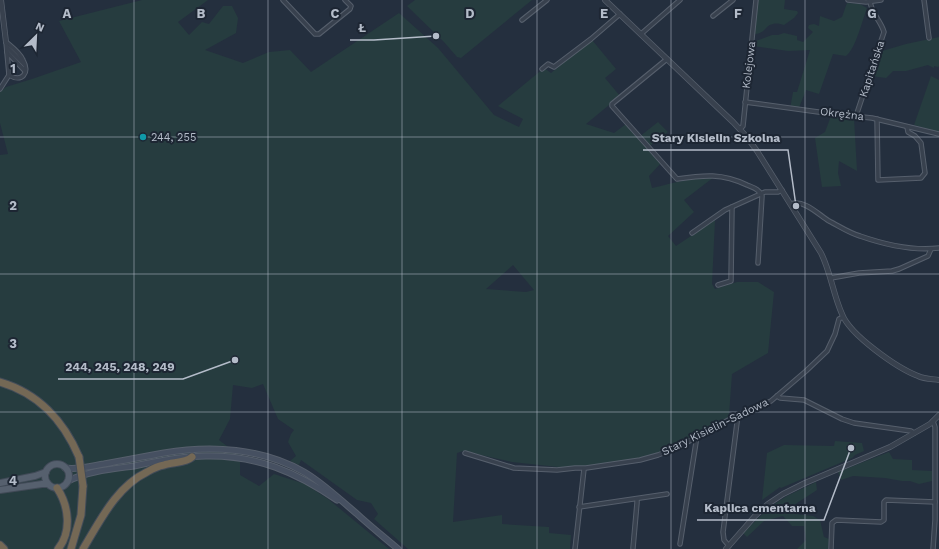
<svg xmlns="http://www.w3.org/2000/svg" width="939" height="549" viewBox="0 0 939 549" font-family="'Work Sans',sans-serif">
<rect width="100%" height="100%" fill="#242f3e"/>
<g fill="#263c3f" fill-rule="evenodd">
<path d="M142,0H208L178,22L189,35L202,22L209,24L223,6H232L238,18L236,33L205,50L243,63L269,52L290,50L311,72L399,13L438,48L494,115L519,127L523,119L498,106L544,68L551,73L592,40L616,69L605,78L620,96L586,124L614,133L626,124L639,137L658,122L668,132L647,148L661,163L649,176L652,188C673,183 692,178 714,177L684,200L694,212L668,236L676,246L715,220L712,284L715,289L737,282H758L774,292L768,353L732,374L729,415L730,419L662,455L584,467H558L512,462L463,451L457,453L453,522L502,515V524L549,527V533L571,535L570,549H408L374,519L378,514L371,503L357,500L301,460L299,465L290,461L296,456L288,442L291,434L294,430L278,419L263,384L252,388L233,385L230,419L219,440L240,456V475L259,486L274,474L305,484L328,499L389,549H0V155L8,154L0,123V92L6,87L32,79L81,62L59,21ZM513,265L534,290L526,292L486,289Z"/>
<path d="M415,0H532L461,58L457,57L444,42L407,6Z"/>
<path d="M757,0H785L784,9L797,11L798,13L794,18L784,25C781,24 776,23 773,24C765,25 766,34 753,34Z"/>
<path d="M847,3L860,4L867,8C862,21 856,48 846,56L833,54L819,94L806,90L798,110L790,109L793,92H797L810,50L788,51L753,46V42L772,35H778L784,33L797,36V40L803,42L813,32L808,28L809,25L814,24L819,26L820,16L834,21L842,17Z"/>
<path d="M939,37V66L938,67L934,66V68L928,65L906,71H893L886,78L878,77L870,75L882,51L906,44Z"/>
<path d="M931,76L939,80V132L914,125Z"/>
<path d="M831,116L854,118L857,171L839,161L838,173L841,186L822,187L815,138L825,132Z"/>
<path d="M835,441L862,443L864,451L855,455L852,458L781,488L780,487L762,500L767,453L784,445L834,446Z"/>
<path d="M889,452L893,459L912,460V470L932,471V481L919,484L910,481H902L885,478L853,476L841,480L838,472Z"/>
<path d="M816,482L817,490L794,505L795,514L813,516L820,520L824,537L829,539L828,549H797L806,540L804,526H792L783,516L764,521L747,537L743,533L771,506L787,496Z"/>
</g>
<g fill="none" stroke-linecap="round" stroke-linejoin="round">
<defs>
<g id="minor">
<path d="M283,0L315,34H319L350,9L351,6L345,0"/>
<path d="M848,0L866,2L881,0"/>
<path d="M924,0L929,38"/>
<path d="M713,16L733,0"/>
<path d="M522,20L547,0"/>
<path d="M641,34L680,0"/>
<path d="M6,42C12,47 20,53 23,60C30,73 22,83 9,75"/>
<path d="M7,47L24,64"/>
<path d="M7,52L25,71"/>
<path d="M667,59L612,104V106L677,179C704,175 722,173 747,185C754,188 759,189 762,196L758,263"/>
<path d="M542,69L548,64L554,67L591,39L620,14"/>
<path d="M0,89L9,75L6,42"/>
<path d="M745,102L833,114L872,118L939,134"/>
<path d="M856,116L884,32C881,21 871,13 870,1"/>
<path d="M877,119L878,180L921,178L925,173L921,143L915,136L908,132L907,127"/>
<path d="M740,129L743,126L756,0"/>
<path d="M791,204C804,199 819,215 829,221C839,226 849,233 860,236C883,244 914,251 939,248"/>
<path d="M692,233L725,210L765,192H778L782,190"/>
<path d="M831,278L859,273L892,271L899,269L928,256L931,249"/>
<path d="M718,285L731,281L732,207"/>
<path d="M777,396L780,398L804,400L842,419L854,423L911,431L914,433"/>
<path d="M465,453L514,468L557,470L575,468H586L640,460L658,455L676,448L738,415L771,401L806,371L827,351L835,334L839,319L843,317"/>
<path d="M579,507L667,494"/>
<path d="M680,544L697,436"/>
<path d="M729,546L724,540L723,532L738,415"/>
<path d="M633,548L637,503V499"/>
<path d="M575,549L584,469"/>
<path d="M831,549L832,523L836,520L881,522L884,520V502L886,500L935,502"/>
<path d="M933,549L935,520V427L933,421"/>
</g>
<g id="tertiary">
<path d="M1,0L6,42"/>
<path d="M605,0L733,122L746,136L757,151L821,253C831,273 833,294 842,314C850,335 897,368 918,376C924,379 932,379 939,380"/>
<path d="M726,549L755,516L768,504L783,494L805,483L890,447L930,424L939,415"/>
</g>
<g id="secondary">
<path d="M65,468C78,470 92,466 104,464C124,460 144,457 164,453C211,445 262,448 304,472C323,483 339,499 356,513C370,526 384,537 398,549"/>
<path d="M68,481C88,471 112,469 134,466C157,461 182,456 206,456C257,455 296,472 337,500"/>
</g>
<g id="primary">
<circle cx="57" cy="476" r="12"/>
<path d="M0,483L35,476L46,472"/>
<path d="M0,490L42,484H48"/>
</g>
<g id="motorway">
<path d="M0,382C38,393 64,421 79,457"/>
<path d="M57,488C69,506 72,532 58,549"/>
<path d="M0,545L4,549"/>
<path d="M71,549L81,515L83,486"/>
<path d="M83,549C100,521 116,487 147,472C152,469 158,466 164,465C172,462 186,463 192,457"/>
</g>
</defs>
<use href="#minor" stroke="#565f6c" stroke-width="5.5"/>
<use href="#tertiary" stroke="#565f6c" stroke-width="6"/>
<use href="#secondary" stroke="#565f6c" stroke-width="7"/>
<use href="#primary" stroke="#414a57" stroke-width="8"/>
<use href="#motorway" stroke="#434c59" stroke-width="9"/>
<use href="#minor" stroke="#38414e" stroke-width="3.5"/>
<use href="#tertiary" stroke="#38414e" stroke-width="4.5"/>
<use href="#secondary" stroke="#465061" stroke-width="5"/>
<use href="#primary" stroke="#56606e" stroke-width="6"/>
<use href="#motorway" stroke="#746855" stroke-width="7"/>
<defs>
<path id="motorway-bridge" d="M79,457L83,486"/>
</defs>
<use href="#motorway-bridge" stroke="#434c59" stroke-width="9" stroke-linecap="butt"/>
<use href="#motorway-bridge" stroke="#746855" stroke-width="7"/>
</g>
<path fill="none" stroke="#b4bcc9" stroke-width="1" stroke-opacity="0.55" d="M134,0V549M268,0V549M402,0V549M537,0V549M671,0V549M805,0V549M0,137H939M0,274H939M0,412H939"/>
<circle fill="#0f9aa8" stroke="#1d2633" stroke-width="1.5" cx="143" cy="137" r="4"/>
<g text-anchor="middle" dominant-baseline="central" stroke-width="4" stroke-linejoin="round" paint-order="stroke">
<g font-size="11" fill="#b4bcc9" stroke="#1d2633">
<text transform="translate(749 65) rotate(-83)">Kolejowa</text>
<text transform="translate(872 69) rotate(-72)">Kapitańska</text>
<text transform="translate(842 114) rotate(7)">Okrężna</text>
<text transform="translate(715 427) rotate(-26)">Stary Kisielin-Sadowa</text>
</g>
<g font-size="11" fill="#b4bcc9" stroke="#1d2633" text-anchor="start">
<text x="151" y="137">244, 255</text>
</g>
</g>
<g font-size="13" text-anchor="middle" font-weight="bold" fill="#b4bcc9" stroke="#1d2633" stroke-width="4" stroke-linejoin="round" paint-order="stroke">
<text x="67" y="18">A</text>
<text x="201" y="18">B</text>
<text x="335" y="18">C</text>
<text x="470" y="18">D</text>
<text x="604" y="18">E</text>
<text x="738" y="18">F</text>
<text x="872" y="18">G</text>
<text x="13" y="73">1</text>
<text x="13" y="210">2</text>
<text x="13" y="348">3</text>
<text x="13" y="485">4</text>
</g>
<path fill="none" stroke="#b4bcc9" stroke-width="1.5" d="M436 36L374 40H350M796 206L788 150H643M235 360L183 379H58M851 448L824 520H697"/>
<g fill="#b4bcc9" stroke="#1d2633" stroke-width="1.5">
<circle cx="436" cy="36" r="4"/>
<circle cx="796" cy="206" r="4"/>
<circle cx="235" cy="360" r="4"/>
<circle cx="851" cy="448" r="4"/>
</g>
<g font-size="12" text-anchor="middle" font-weight="bold" fill="#b4bcc9" stroke="#1d2633" stroke-width="4" stroke-linejoin="round" paint-order="stroke">
<text x="362" y="32">Ł</text>
<text x="716" y="142">Stary Kisielin Szkolna</text>
<text x="120" y="371">244, 245, 248, 249</text>
<text x="760" y="512">Kaplica cmentarna</text>
</g>
<g transform="translate(36 36) rotate(24)" stroke="#1d2633" stroke-width="3" paint-order="stroke">
<path d="M0-3L7 15L0 10L-7 15Z" fill="#b4bcc9"/>
<text y="-6" font-size="11" font-weight="bold" text-anchor="middle" fill="#b4bcc9">N</text>
</g>
</svg>
